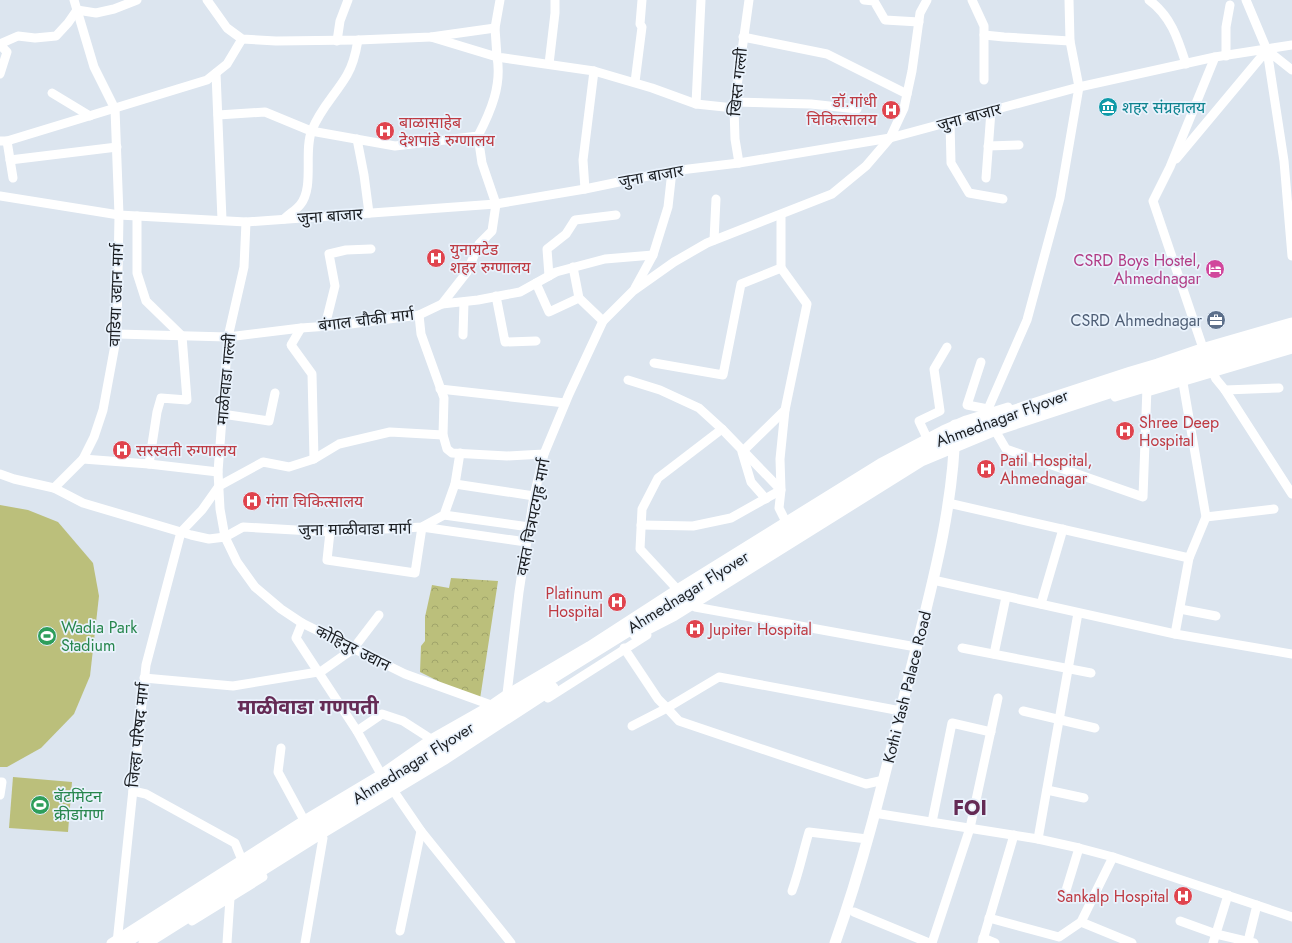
<svg xmlns="http://www.w3.org/2000/svg" width="1292" height="943" viewBox="0 0 1292 943" font-family="Jost,'Noto Sans Devanagari',sans-serif">
<defs>
<pattern id="park-crowns" width="20" height="18" patternUnits="userSpaceOnUse"><rect width="20" height="18" fill="#bbbf7b"/><path d="M2 6a3 3 0 1 1 6 0M12 15a3 3 0 1 1 6 0" fill="none" stroke="#a0a46a"/></pattern>
</defs>
<rect width="100%" height="100%" fill="#dce5ef"/>
<g fill="#bbbf7b">
<path d="M0,505L28,510L58,522L93,563L99,596L90,676L74,714L41,748L7,767H0Z"/>
<path d="M13,777L72,782L68,832L9,828Z"/>
</g>
<path fill="url(#park-crowns)" d="M451,578L498,581L480,699L443,685L438,681L420,672L421,646L425,641V617L432,585L449,588Z"/>
<g fill="none" stroke-linecap="round" stroke-linejoin="round">
<g stroke="#fff" stroke-width="9">
<path d="M207,0L227,28L242,39L276,41L358,40L431,37L495,28"/>
<path d="M500,0L495,28L497,57L594,71L652,88L696,104L734,108"/>
<path d="M864,0L874,1L885,20L919,22"/>
<path d="M972,0L984,26V80"/>
<path d="M1069,0L1070,41L1079,87L1060,198L1027,320L988,409L996,432L1006,449L1143,497L1147,387"/>
<path d="M1149,0C1171,16 1178,39 1186,64"/>
<path d="M77,10L96,13L114,9L137,0"/>
<path d="M984,35L1004,37L1070,41"/>
<path d="M743,37L827,54L907,94"/>
<path d="M337,41L340,21L348,0"/>
<path d="M0,44L18,36L35,38L56,36L68,23L77,10"/>
<path d="M0,45L7,52L0,74"/>
<path d="M1226,56V27L1230,5"/>
<path d="M549,64L555,13V0"/>
<path d="M1292,70L1267,50L1284,161L1292,256"/>
<path d="M216,73L222,220"/>
<path d="M635,82L642,27L640,24L642,0"/>
<path d="M52,93L90,116"/>
<path d="M734,102L811,104L857,109"/>
<path d="M696,104L701,0"/>
<path d="M218,115L265,112L311,131L395,146L478,136C491,111 502,85 497,57L431,37"/>
<path d="M950,122L951,163L969,193L1003,199"/>
<path d="M357,139L364,175L369,213"/>
<path d="M0,141H7L207,80L227,64L242,39"/>
<path d="M7,141L13,178"/>
<path d="M988,146L1019,145"/>
<path d="M1176,159L1267,50L1246,0"/>
<path d="M10,160L117,147"/>
<path d="M739,163L735,139L734,108L749,0"/>
<path d="M986,178L991,111"/>
<path d="M585,189L583,160L594,71"/>
<path d="M0,196L119,215L246,222L496,204L585,189L672,171L739,163L890,138L1079,87L1215,57L1292,45"/>
<path d="M137,216V273L146,301L182,336L187,400L161,398L157,412L149,464"/>
<path d="M284,219C289,214 296,210 300,205C315,187 303,151 312,130C320,109 336,94 347,75C353,65 356,52 358,40"/>
<path d="M246,222L244,267L228,337L218,472L220,509L225,537L237,562L255,587L281,609L302,623L405,674L491,705L493,708"/>
<path d="M714,240L716,199"/>
<path d="M573,267L579,298L603,321"/>
<path d="M781,268L807,304L785,410L780,459L781,490L779,508L786,522"/>
<path d="M549,276L547,249L566,234L575,220L616,215"/>
<path d="M536,283L549,312L579,298"/>
<path d="M635,288L653,255L668,207L672,171"/>
<path d="M496,296L505,342L536,341"/>
<path d="M442,304L467,272L479,244L492,231L496,204L482,163L478,136"/>
<path d="M419,315L421,334L444,398L443,435L447,449L452,453L507,456L544,454"/>
<path d="M325,326L335,286L329,254L346,250L371,249"/>
<path d="M301,328L291,345L312,374L314,459"/>
<path d="M117,334L228,337L301,328L343,325L419,315L442,304L478,300L520,292L556,272L605,259L653,255"/>
<path d="M463,335L464,302"/>
<path d="M1205,354L1153,201L1170,167L1215,57"/>
<path d="M981,362L967,405L988,409"/>
<path d="M654,363L723,375L741,284L781,268V215"/>
<path d="M1210,366L1216,379L1225,390L1292,494"/>
<path d="M628,380L660,390L699,408L722,429L781,490L731,518L693,526L641,525"/>
<path d="M440,389L565,403"/>
<path d="M1225,390L1279,388"/>
<path d="M1115,397L1145,388"/>
<path d="M222,414L269,421L275,393"/>
<path d="M927,438L919,421L940,411L934,369L947,347"/>
<path d="M83,459L149,464L218,472"/>
<path d="M0,474L14,479L54,488L83,503L191,535L209,539L225,537L243,527L330,532L422,527L444,515L455,484L460,453"/>
<path d="M455,484L534,496"/>
<path d="M54,488L83,459L94,437L103,410L117,334L119,215L115,109L94,67L74,0"/>
<path d="M766,499L751,482L742,452L785,410"/>
<path d="M948,503L1189,558"/>
<path d="M444,515L529,527"/>
<path d="M1206,517L1274,509"/>
<path d="M330,532L327,560L415,573L422,527L526,542"/>
<path d="M933,580L1175,634L1292,654"/>
<path d="M677,589L640,549L642,509L658,478L722,429"/>
<path d="M1041,604L1063,529"/>
<path d="M695,607L916,647"/>
<path d="M1180,609L1216,616"/>
<path d="M302,623L296,638L357,731L381,774"/>
<path d="M1175,634L1189,558L1206,517L1182,377"/>
<path d="M624,648L658,699L667,708L632,726"/>
<path d="M962,648L1091,673"/>
<path d="M994,654L1006,597"/>
<path d="M319,673L353,649L379,615"/>
<path d="M144,678L233,686L318,672"/>
<path d="M510,697L507,694L519,592L529,527L534,496L544,454L569,394L603,321L633,291L674,262L707,243L832,194L866,166L890,138L904,108L912,71L920,13L927,0"/>
<path d="M548,698L647,635"/>
<path d="M1023,711L1095,728"/>
<path d="M357,731L382,714L403,721L431,739"/>
<path d="M281,748L278,772L304,820"/>
<path d="M884,780L866,784L679,721L667,708L719,677L901,711"/>
<path d="M0,782H2L0,795"/>
<path d="M1047,790L1084,798"/>
<path d="M133,791L146,794L235,843L242,860"/>
<path d="M395,793L421,831L511,943"/>
<path d="M874,813L1038,839L1079,848L1113,857L1292,917"/>
<path d="M932,822L952,723L991,732"/>
<path d="M1038,839L1078,613"/>
<path d="M792,891C799,872 803,852 809,832L867,839"/>
<path d="M1064,897L1079,848"/>
<path d="M854,912L929,943"/>
<path d="M989,918L1059,937L1081,922L1113,857"/>
<path d="M192,921L263,877"/>
<path d="M1180,921L1216,934L1254,943"/>
<path d="M1081,922L1132,943"/>
<path d="M400,931L421,831"/>
<path d="M983,938L995,943"/>
<path d="M1248,941L1257,905"/>
<path d="M111,943L304,820L381,774L431,739L491,705L507,694L589,646L677,589L880,463L943,430L966,420L1008,407"/>
<path d="M117,943L146,665L181,532L202,510L219,486L263,462L289,467L314,459L339,444L390,432L443,435"/>
<path d="M227,943L230,898"/>
<path d="M305,943L323,838"/>
<path d="M932,943L970,828L998,698"/>
<path d="M982,943L1014,835"/>
<path d="M1213,943L1228,895"/>
</g>
<path stroke="#fff" stroke-width="11" d="M835,943C867,854 888,761 911,669C931,589 954,508 955,425"/>
<g stroke="#fff" stroke-width="13">
<path d="M1133,384L1150,389L1292,347"/>
<path d="M636,634L673,615L921,460L993,430L1204,361L1292,335"/>
<path d="M123,943L680,598L698,584L896,464L942,439L1009,413L1131,373L1158,365L1202,350L1292,324"/>
<path d="M145,943L315,836L443,759L552,688"/>
</g>
</g>
<defs>
<symbol id="museum-disc" viewBox="-11 -11 22 22"><circle r="9.5" fill="#0f9aa8" stroke="#e9f2fc"/><path d="M0-6L6-3V-2H-6V-3ZM-5-1h2V3h-2ZM-1-1h2V3h-2ZM3-1h2V3H3ZM-6 4H6V6H-6Z" fill="#fff"/></symbol>
<symbol id="hospital-disc" viewBox="-11 -11 22 22"><circle r="9.5" fill="#e0444e" stroke="#e9f2fc"/><path d="M-5-5h3v3.5h4V-5h3V5h-3V1.5h-4V5h-3Z" fill="#fff"/></symbol>
<symbol id="hotel-disc" viewBox="-11 -11 22 22"><circle r="9.5" fill="#d1479c" stroke="#e9f2fc"/><path d="M-6-4.5h1.5V1H6V5H4.5V3h-9V5H-6ZM-4 0a1.8 1.8 0 1 1 3.6 0ZM.5 0V-2.5h3Q6-2.5 6 0Z" fill="#fff"/></symbol>
<symbol id="office-disc" viewBox="-11 -11 22 22"><circle r="9.5" fill="#5c6f8a" stroke="#e9f2fc"/><path d="M-6-3h4V-5.5h4V-3h4V5H-6ZM-1-4.5V-3h2v-1.5ZM-6 0V1H6V0Z" fill="#fff"/></symbol>
<symbol id="stadium-disc" viewBox="-11 -11 22 22"><circle r="9.5" fill="#2e9e5b" stroke="#e9f2fc"/><path d="M0-5a6.5 5 0 1 0 0 10a6.5 5 0 1 0 0-10ZM-3.5-1.8h7v3.6h-7Z" fill="#fff"/></symbol>
</defs>
<g fill-rule="evenodd">
<use href="#museum-disc" x="1097" y="96" width="22" height="22"/>
<use href="#hospital-disc" x="880" y="99" width="22" height="22"/>
<use href="#hospital-disc" x="374" y="120" width="22" height="22"/>
<use href="#hospital-disc" x="425" y="247" width="22" height="22"/>
<use href="#hotel-disc" x="1204" y="258" width="22" height="22"/>
<use href="#office-disc" x="1205" y="309" width="22" height="22"/>
<use href="#hospital-disc" x="1114" y="420" width="22" height="22"/>
<use href="#hospital-disc" x="111" y="439" width="22" height="22"/>
<use href="#hospital-disc" x="975" y="458" width="22" height="22"/>
<use href="#hospital-disc" x="241" y="490" width="22" height="22"/>
<use href="#hospital-disc" x="606" y="591" width="22" height="22"/>
<use href="#hospital-disc" x="684" y="618" width="22" height="22"/>
<use href="#stadium-disc" x="36" y="625" width="22" height="22"/>
<use href="#stadium-disc" x="29" y="794" width="22" height="22"/>
<use href="#hospital-disc" x="1172" y="885" width="22" height="22"/>
</g>
<g text-anchor="middle" dominant-baseline="central" stroke-width="3.5" stroke-linejoin="round" paint-order="stroke">
<g font-size="16" fill="#191c20" stroke="#e9f2fc">
<text transform="translate(738 82) rotate(-84)">खिस्त गल्ली</text>
<text transform="translate(969 117) rotate(-15)">जुना बाजार</text>
<text transform="translate(651 176) rotate(-10)">जुना बाजार</text>
<text transform="translate(330 216) rotate(-4)">जुना बाजार</text>
<text transform="translate(116 295) rotate(-88)">वाडिया उद्यान मार्ग</text>
<text transform="translate(366 320) rotate(-7)">बंगाल चौकी मार्ग</text>
<text transform="translate(226 379) rotate(-85)">माळीवाडा गल्ली</text>
<text transform="translate(1002 418) rotate(-20)">Ahmednagar Flyover</text>
<text transform="translate(533 517) rotate(-79)">वसंत चित्रपटगृह मार्ग</text>
<text transform="translate(355 529) rotate(-1)">जुना माळीवाडा मार्ग</text>
<text transform="translate(688 592) rotate(-32)">Ahmednagar Flyover</text>
<text transform="translate(353 648) rotate(27)">कोहिनुर उद्यान</text>
<text transform="translate(907 687) rotate(-76)">Kothi Yash Palace Road</text>
<text transform="translate(138 735) rotate(-84)">जिल्हा परिषद मार्ग</text>
<text transform="translate(413 763) rotate(-32)">Ahmednagar Flyover</text>
</g>
<g font-size="16" fill="#be3a42" stroke="#e9f2fc" text-anchor="start">
<text x="877" y="101" text-anchor="end">डॉ.गांधी<tspan x="877" dy="18">चिकित्सालय</tspan></text>
<text x="399" y="122">बाळासाहेब<tspan x="399" dy="18">देशपांडे रुग्णालय</tspan></text>
<text x="450" y="249">युनायटेड<tspan x="450" dy="18">शहर रुग्णालय</tspan></text>
<text x="1139" y="422">Shree Deep<tspan x="1139" dy="18">Hospital</tspan></text>
<text x="136" y="450">सरस्वती रुग्णालय</text>
<text x="1000" y="460">Patil Hospital,<tspan x="1000" dy="18">Ahmednagar</tspan></text>
<text x="266" y="501">गंगा चिकित्सालय</text>
<text x="603" y="593" text-anchor="end">Platinum<tspan x="603" dy="18">Hospital</tspan></text>
<text x="709" y="629">Jupiter Hospital</text>
<text x="1169" y="896" text-anchor="end">Sankalp Hospital</text>
</g>
<g font-size="16" fill="#0d838f" stroke="#e9f2fc" text-anchor="start">
<text x="1122" y="107">शहर संग्रहालय</text>
</g>
<g font-size="16" fill="#b23c85" stroke="#e9f2fc" text-anchor="end">
<text x="1201" y="260">CSRD Boys Hostel,<tspan x="1201" dy="18">Ahmednagar</tspan></text>
</g>
<g font-size="16" fill="#4e5e75" stroke="#e9f2fc" text-anchor="end">
<text x="1202" y="320">CSRD Ahmednagar</text>
</g>
<g font-size="16" fill="#27864d" stroke="#e9f2fc" text-anchor="start">
<text x="61" y="627">Wadia Park<tspan x="61" dy="18">Stadium</tspan></text>
<text x="54" y="796">बॅटमिंटन<tspan x="54" dy="18">क्रीडांगण</tspan></text>
</g>
<g font-size="20" font-weight="bold" fill="#652b55" stroke="#e9f2fc">
<text x="308" y="707">माळीवाडा गणपती</text>
<text x="970" y="808">FOI</text>
</g>
</g>
</svg>
